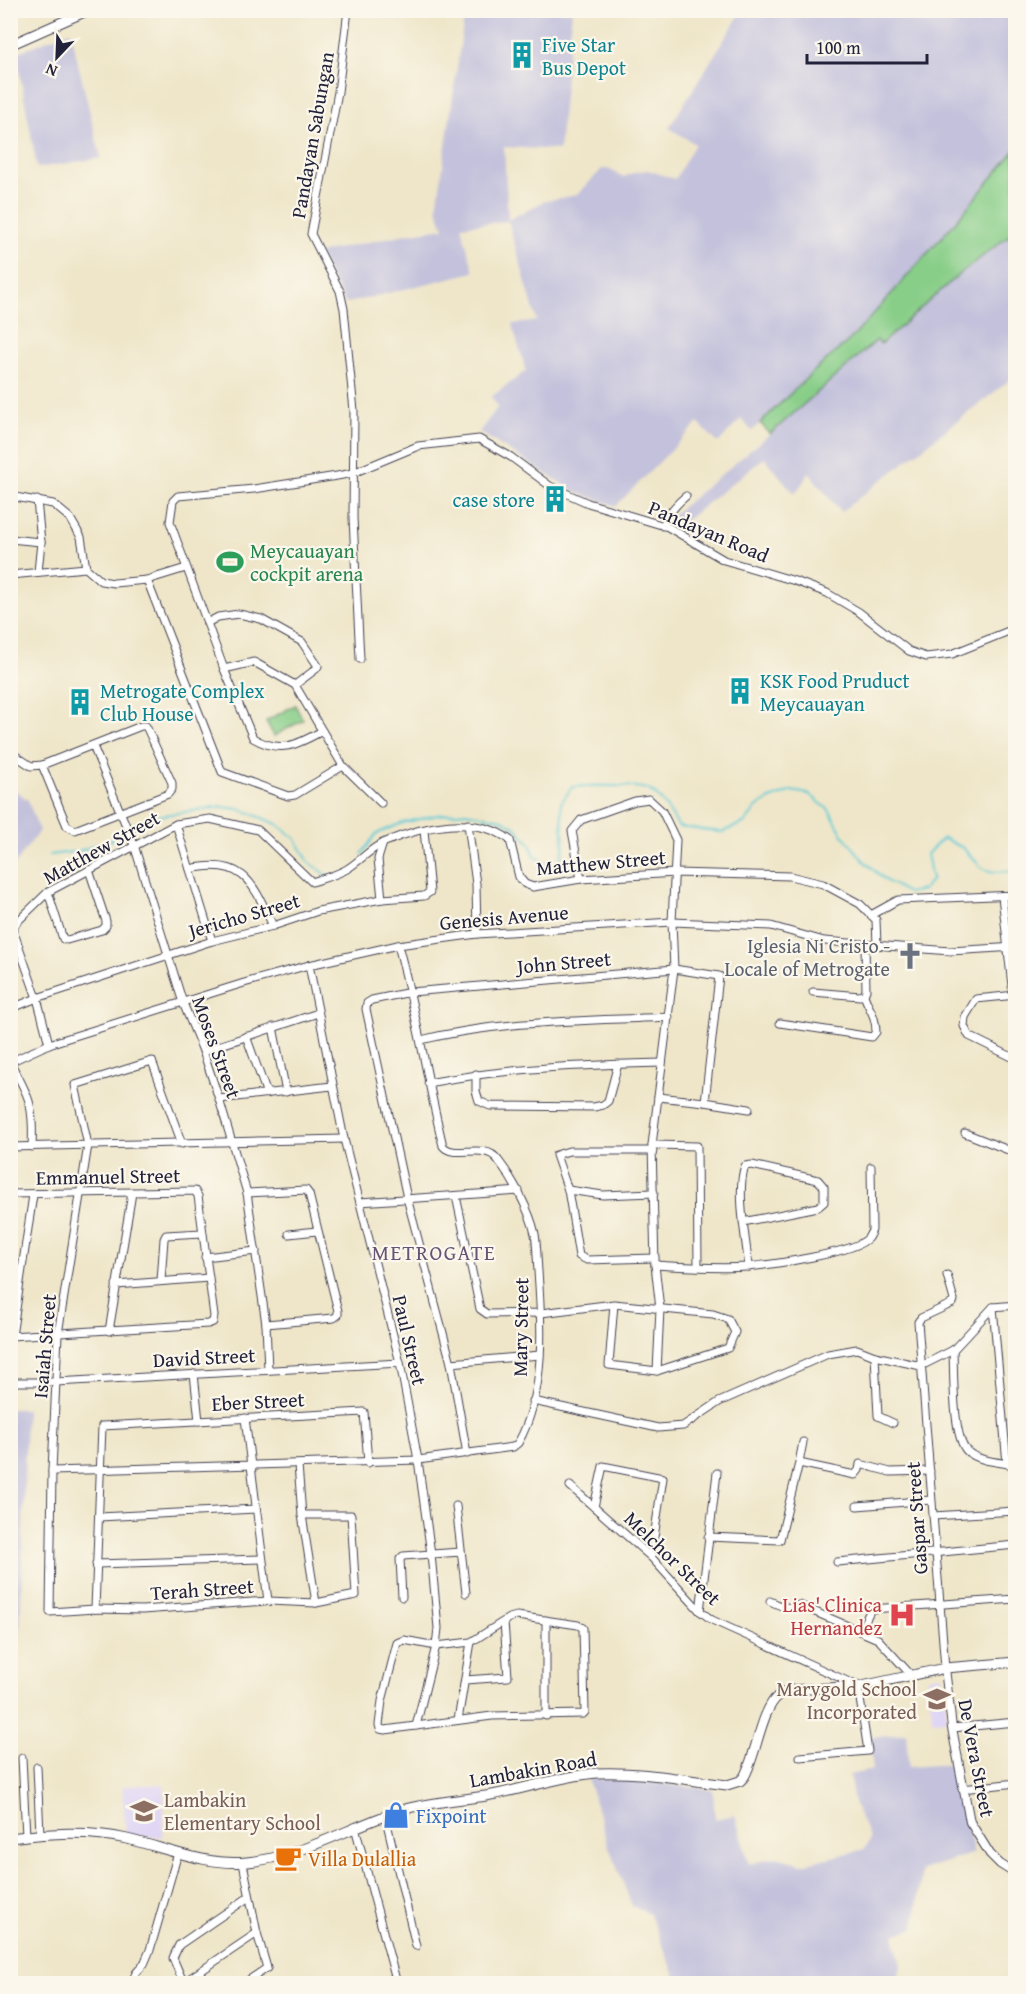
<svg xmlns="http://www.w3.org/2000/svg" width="1026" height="1994" viewBox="0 0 1026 1994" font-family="'Gentium Book Plus',serif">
<rect width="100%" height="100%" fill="#fbf7ec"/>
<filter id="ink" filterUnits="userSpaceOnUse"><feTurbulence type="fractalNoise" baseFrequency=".0167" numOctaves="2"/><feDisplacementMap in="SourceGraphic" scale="12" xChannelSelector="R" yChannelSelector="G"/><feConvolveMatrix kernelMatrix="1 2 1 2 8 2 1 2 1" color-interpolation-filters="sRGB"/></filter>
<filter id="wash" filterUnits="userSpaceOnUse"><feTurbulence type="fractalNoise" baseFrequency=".008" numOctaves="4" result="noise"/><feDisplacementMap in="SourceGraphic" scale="24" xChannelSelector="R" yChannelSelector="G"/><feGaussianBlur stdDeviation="1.35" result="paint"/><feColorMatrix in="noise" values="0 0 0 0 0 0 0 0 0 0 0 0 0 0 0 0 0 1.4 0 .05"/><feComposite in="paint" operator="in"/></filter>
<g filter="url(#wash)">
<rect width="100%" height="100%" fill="#efe6c9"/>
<g fill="#dfd5f5">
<path d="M942,1675L947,1720L932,1721L928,1677Z"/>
<path d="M164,1784L163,1837L126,1836L122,1786Z"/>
</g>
<g fill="#c3c1db">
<path d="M465,11H572L559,150L504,147L508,220L545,201L577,195L602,169H608L624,177L635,172L647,170L675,179L695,144L669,128L742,11H1015V150L957,220L854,336L812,373L752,431L741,419L718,443L698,423L616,506L575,492L479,432L498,407L491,397L526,371L512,324L537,321L508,221L461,226L474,272L348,303L345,302L318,253L406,234L444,228L437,208Z"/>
<path d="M70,31L101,158L37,168L16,53Z"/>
<path d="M1015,231V376L841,512L809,473L795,494L764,458L681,524L669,518L770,434L877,339L881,344L957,276Z"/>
<path d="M11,787L28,800L39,831L11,870Z"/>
<path d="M10,1409H26L20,1640L11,1642Z"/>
<path d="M906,1733L909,1767L950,1764L974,1853L922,1870L914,1928L894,1935L901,1966L897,1983H678L650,1914L632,1906L607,1842L588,1779H622L713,1790L715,1819L735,1815L749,1864L776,1857L802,1864L865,1849L870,1839L854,1803L849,1775L873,1770L870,1737Z"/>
</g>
<g fill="#88ce88" stroke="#557862" stroke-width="1.5">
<path d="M1015,150V231L957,276L881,344L877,340L770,434L760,423L812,373L854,336L957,220Z"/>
<path d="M295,705L303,720L274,736L266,721Z"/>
</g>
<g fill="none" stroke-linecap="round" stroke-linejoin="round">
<g stroke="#5dc9d5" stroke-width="2">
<path d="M362,854L376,834L402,823L437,815L466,812L501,819L515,827L530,843L535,856L548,866L559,865L564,847L561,803L572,787C586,786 639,784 649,790C662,797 671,815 679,827L722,832L746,822L755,809L768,800L791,791L809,794L829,810L843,835L863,860L885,880L908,893L923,890L932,879L927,854L943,838L963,848L983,869L994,872L1016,871"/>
<path d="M50,855L79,851L116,838L157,816L220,807L240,809L277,824L295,838L309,862L327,875"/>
</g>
</g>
</g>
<g filter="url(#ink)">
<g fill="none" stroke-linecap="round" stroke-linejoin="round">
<defs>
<g id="minor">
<path d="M348,10L338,92L311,234L340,291L344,309L354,411L353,518L360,659"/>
<path d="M10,496L53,504L70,518L81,537L86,568L101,581L114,583L147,580"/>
<path d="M37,500L41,542L38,572"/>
<path d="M663,526C668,513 675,505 686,496"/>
<path d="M10,539L41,542"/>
<path d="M186,568L147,580L222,772L288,796L295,795L343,766"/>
<path d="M10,575L86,568"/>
<path d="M207,623L218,617L239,614L261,619L302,642L318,666L316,669L295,685"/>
<path d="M224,669L254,662L295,685L343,766L381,803"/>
<path d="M322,731C297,745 280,754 253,738L224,669L170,522L173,501L178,496L254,489L337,476L353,473L418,446L479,439L511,457L550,486L588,503L668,527L724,560L795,581L827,593L859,612L909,651L926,657L952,654L1016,628"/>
<path d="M93,746L134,845L183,1003L203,1051L219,1099L247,1193L266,1324L268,1370"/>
<path d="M10,752L31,766L42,765L141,726H146L172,783V789L168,794L75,830L67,826L42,765"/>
<path d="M176,824L212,941"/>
<path d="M468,824L476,884L477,934"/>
<path d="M190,869C244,857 253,883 273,926"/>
<path d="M581,879L572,831L581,820L635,801L649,799L662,811L676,840L672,922L674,969L652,1145L655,1265L660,1309L657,1371"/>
<path d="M48,892L63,939L67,940L102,930L106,926V921L89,870"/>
<path d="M1002,896L1016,1022"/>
<path d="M382,899L378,859L383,843"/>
<path d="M871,915L898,900L1016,895"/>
<path d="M309,965L344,1139L400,1363L418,1460L431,1554L438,1628L436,1646L416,1726"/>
<path d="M813,992L860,996L864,995L866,990L865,944"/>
<path d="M1016,995L976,999L965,1017L964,1026L969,1036L1016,1059"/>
<path d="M10,1009L37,998L212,941L273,926L318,911L382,899L424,896L430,892L424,830"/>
<path d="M780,1023L872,1037L876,1032C876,1015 869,1010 864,995"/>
<path d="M273,1027L286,1092"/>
<path d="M246,1036L267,1094"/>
<path d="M421,1040C502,1020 586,1021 669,1017"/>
<path d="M49,1044L37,998L14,933V927L17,922L48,892L176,824L210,819L258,830L312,882C324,878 337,875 347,869C360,861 371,848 385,842C423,826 475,814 510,840L519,877L525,884L533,887L581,879L675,873L790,876L823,884L860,904L876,920L877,945"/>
<path d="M203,1051L318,1013"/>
<path d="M10,1062L49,1044L244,983L309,965L398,945L477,934L672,922L771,926L824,941L950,951L1016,947"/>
<path d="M10,1062C30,1097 34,1106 32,1147"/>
<path d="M476,1074V1091L479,1101L490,1106L594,1107L603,1105L608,1101L618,1064"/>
<path d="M428,1083C505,1068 584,1065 662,1063"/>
<path d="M658,1097L705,1102L749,1109"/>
<path d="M219,1099L332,1086"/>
<path d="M965,1133L1016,1153"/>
<path d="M182,1144L152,1061L75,1085L88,1145L58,1334L52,1471L50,1612L95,1609L142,1610L268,1601L316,1603L356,1595L351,1515H302"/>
<path d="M652,1145L697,1146L698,1267"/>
<path d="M10,1147L344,1139"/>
<path d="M653,1151H569L556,1155L568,1190L579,1256L587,1260L655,1258"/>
<path d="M568,1190L603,1195L654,1193"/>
<path d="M247,1193L306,1190L309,1194L338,1311V1315L334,1318L266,1324"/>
<path d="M10,1194L195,1191L198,1196L214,1316L213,1322L208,1324L10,1336"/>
<path d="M456,1196L480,1309L487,1314L541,1313L614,1304L713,1314L728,1319L735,1332L728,1348L657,1371L609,1365L614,1304"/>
<path d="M360,1202L519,1191"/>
<path d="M743,1222L818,1207L824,1202V1187L818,1180L752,1165L745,1166C736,1189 746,1241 749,1267"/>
<path d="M289,1234L317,1231"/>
<path d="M205,1257L256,1251"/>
<path d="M655,1265C686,1267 717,1269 747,1267C768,1265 856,1253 868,1238C868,1238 872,1231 872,1230L871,1167"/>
<path d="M161,1281L164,1239L166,1235L202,1233"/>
<path d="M116,1285L209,1278"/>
<path d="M993,1307L1007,1464"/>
<path d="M109,1331L132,1193"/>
<path d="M12,1336L33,1195"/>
<path d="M953,1350C954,1371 952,1436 967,1451C979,1462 1000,1462 1016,1465"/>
<path d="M875,1356L878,1416L893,1423"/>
<path d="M451,1363L540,1355"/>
<path d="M194,1374L199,1421"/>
<path d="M10,1382H56L400,1363"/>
<path d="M533,1401L658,1428L683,1426L719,1402L828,1354L857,1349L875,1356L921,1366L953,1350L993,1307L1016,1305"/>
<path d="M245,1418L268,1601"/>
<path d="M467,1454L451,1363L407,1198L366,1009L367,1003L372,1000L411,992L674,969L719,976L705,1102"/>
<path d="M799,1463L803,1442"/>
<path d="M298,1465L302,1515L316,1603"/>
<path d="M52,1471L418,1460L513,1447L518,1443C546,1394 542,1324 538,1271C537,1259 537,1246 535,1234C530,1211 513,1179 498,1160C484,1141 455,1160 443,1146C427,1079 416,1011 398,945"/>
<path d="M570,1486L651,1557L700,1611L712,1620L858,1686L868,1751L800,1757"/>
<path d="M456,1506L466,1593"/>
<path d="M857,1506L931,1500"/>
<path d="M594,1507L603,1466L663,1478L651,1557"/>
<path d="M933,1516L1016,1511"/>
<path d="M99,1517L256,1509"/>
<path d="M708,1537L780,1540L799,1463L855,1475L859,1470L860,1464L890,1472L930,1471"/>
<path d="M837,1562L1016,1545"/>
<path d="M96,1564L261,1559"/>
<path d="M402,1597L400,1559L403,1556L461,1552"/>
<path d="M770,1601C781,1606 787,1610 799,1605L878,1639L911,1675"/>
<path d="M95,1609L102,1426L364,1412L368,1463"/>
<path d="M700,1611L717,1473"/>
<path d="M517,1616L578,1625L583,1628L585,1712L583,1714L492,1716L385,1730L380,1729L379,1725L382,1701L397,1643L404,1640L436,1646L471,1642L509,1618Z"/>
<path d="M860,1631L871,1609L1016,1599"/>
<path d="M945,1668L918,1322L921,1318L953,1303L954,1300L947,1275"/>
<path d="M465,1680L508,1677L504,1622"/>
<path d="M546,1716V1620"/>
<path d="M458,1720L471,1642"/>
<path d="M952,1728L1016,1722"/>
<path d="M22,1758L26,1836"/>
<path d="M37,1767L40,1834"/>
<path d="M962,1789L1016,1783"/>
<path d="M385,1815L416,1946"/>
<path d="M355,1827L397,1984"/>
<path d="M183,1983L257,1933"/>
<path d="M131,1984L136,1973L144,1964L150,1950L178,1853"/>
<path d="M184,1984L173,1958L179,1945L249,1897"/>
<path d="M243,1984L267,1968L257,1933L243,1863"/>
</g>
<path id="tertiary" d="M945,1668L952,1728L970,1822L990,1854L1000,1864L1016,1874"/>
<g id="secondary">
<path d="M10,45L89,10"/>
<path d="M10,1838C50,1833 88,1830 127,1839C166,1848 206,1866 247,1862C303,1857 352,1825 405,1809C431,1802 459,1800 486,1796C523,1790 559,1776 597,1773C640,1771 685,1780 727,1785L740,1781L744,1777C756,1757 761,1710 778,1696C781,1693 787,1692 791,1690L862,1686L945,1668L1016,1662"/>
</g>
</defs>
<use href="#minor" stroke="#413f50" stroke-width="9"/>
<use href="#tertiary" stroke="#413f50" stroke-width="10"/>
<use href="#secondary" stroke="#413f50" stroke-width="11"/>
<use href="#minor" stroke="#fff" stroke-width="7"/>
<use href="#tertiary" stroke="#fff" stroke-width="8"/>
<use href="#secondary" stroke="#fff" stroke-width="9"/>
</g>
</g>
<defs>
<symbol id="building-bare" viewBox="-9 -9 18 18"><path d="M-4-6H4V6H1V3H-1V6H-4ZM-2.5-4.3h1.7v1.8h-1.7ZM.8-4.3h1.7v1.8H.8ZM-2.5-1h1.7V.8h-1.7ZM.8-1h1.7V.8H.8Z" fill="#0f9aa8" stroke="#fbf7ec" stroke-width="2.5" paint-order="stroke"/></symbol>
<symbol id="stadium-bare" viewBox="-9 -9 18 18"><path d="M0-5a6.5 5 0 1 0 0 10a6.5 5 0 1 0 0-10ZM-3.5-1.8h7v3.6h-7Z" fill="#2e9e5b" stroke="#fbf7ec" stroke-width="2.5" paint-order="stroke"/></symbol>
<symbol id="church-bare" viewBox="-9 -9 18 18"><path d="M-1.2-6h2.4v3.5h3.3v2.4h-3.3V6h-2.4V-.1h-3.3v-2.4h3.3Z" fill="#6b7280" stroke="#fbf7ec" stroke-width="2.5" paint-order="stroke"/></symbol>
<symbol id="hospital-bare" viewBox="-9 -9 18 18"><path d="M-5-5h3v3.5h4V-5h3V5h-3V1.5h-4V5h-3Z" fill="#e0444e" stroke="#fbf7ec" stroke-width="2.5" paint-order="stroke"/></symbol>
<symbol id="school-bare" viewBox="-9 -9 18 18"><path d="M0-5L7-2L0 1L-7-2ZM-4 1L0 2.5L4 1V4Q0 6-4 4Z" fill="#8d6e63" stroke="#fbf7ec" stroke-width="2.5" paint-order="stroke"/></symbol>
<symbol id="shop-bare" viewBox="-9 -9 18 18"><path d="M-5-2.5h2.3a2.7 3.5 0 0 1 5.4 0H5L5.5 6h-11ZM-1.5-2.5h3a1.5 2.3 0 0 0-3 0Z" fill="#3f7fe0" stroke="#fbf7ec" stroke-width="2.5" paint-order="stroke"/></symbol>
<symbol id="cafe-bare" viewBox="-9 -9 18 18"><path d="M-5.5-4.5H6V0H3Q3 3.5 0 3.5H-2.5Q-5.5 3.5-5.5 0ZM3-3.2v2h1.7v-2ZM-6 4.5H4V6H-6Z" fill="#e8710a" stroke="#fbf7ec" stroke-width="2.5" paint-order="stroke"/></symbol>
</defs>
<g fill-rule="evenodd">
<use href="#building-bare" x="503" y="36" width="38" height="38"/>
<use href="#building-bare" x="536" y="480" width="38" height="38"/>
<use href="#stadium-bare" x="211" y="543" width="38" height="38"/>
<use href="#building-bare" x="721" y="672" width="38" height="38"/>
<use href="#building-bare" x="61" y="683" width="38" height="38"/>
<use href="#church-bare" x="891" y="937" width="38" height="38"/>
<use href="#hospital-bare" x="883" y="1596" width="38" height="38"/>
<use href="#school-bare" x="918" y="1680" width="38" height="38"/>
<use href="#school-bare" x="125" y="1792" width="38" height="38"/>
<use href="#shop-bare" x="377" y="1796" width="38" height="38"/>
<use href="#cafe-bare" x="269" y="1839" width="38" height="38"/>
</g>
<g text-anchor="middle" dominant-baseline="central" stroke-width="4.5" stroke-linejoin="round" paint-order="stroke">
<g font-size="20" fill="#0d838f" stroke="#fbf7ec" text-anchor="start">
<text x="542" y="44">Five Star<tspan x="542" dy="23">Bus Depot</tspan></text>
<text x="535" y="499" text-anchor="end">case store</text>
<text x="760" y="680">KSK Food Pruduct<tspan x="760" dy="23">Meycauayan</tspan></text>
<text x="100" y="690">Metrogate Complex<tspan x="100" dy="23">Club House</tspan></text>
</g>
<g font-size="20" fill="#22223b" stroke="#fbf7ec">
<text transform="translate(312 135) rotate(-80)">Pandayan Sabungan</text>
<text transform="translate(709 531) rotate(23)">Pandayan Road</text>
<text transform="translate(101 847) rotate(-29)">Matthew Street</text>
<text transform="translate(601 862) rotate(-5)">Matthew Street</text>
<text transform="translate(244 915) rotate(-16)">Jericho Street</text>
<text transform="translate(504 917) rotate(-5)">Genesis Avenue</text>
<text transform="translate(564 962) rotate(-5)">John Street</text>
<text transform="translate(217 1047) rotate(70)">Moses Street</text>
<text transform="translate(108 1176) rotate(-1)">Emmanuel Street</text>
<text transform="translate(520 1327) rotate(-89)">Mary Street</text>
<text transform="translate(410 1340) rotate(77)">Paul Street</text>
<text transform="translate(44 1346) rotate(-85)">Isaiah Street</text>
<text transform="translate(204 1357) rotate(-3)">David Street</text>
<text transform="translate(258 1401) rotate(-3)">Eber Street</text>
<text transform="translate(916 1518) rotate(-94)">Gaspar Street</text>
<text transform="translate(673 1558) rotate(44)">Melchor Street</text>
<text transform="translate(202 1589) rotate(-4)">Terah Street</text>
<text transform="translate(977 1758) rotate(79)">De Vera Street</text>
<text transform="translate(533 1769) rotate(-10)">Lambakin Road</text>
</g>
<g font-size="20" fill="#27864d" stroke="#fbf7ec" text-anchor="start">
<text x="250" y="550">Meycauayan<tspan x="250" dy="23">cockpit arena</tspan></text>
</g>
<g font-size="20" fill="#5b616d" stroke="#fbf7ec" text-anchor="end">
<text x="890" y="945">Iglesia Ni Cristo -<tspan x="890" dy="23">Locale of Metrogate</tspan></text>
</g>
<g font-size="20" fill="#be3a42" stroke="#fbf7ec" text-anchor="end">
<text x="882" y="1604">Lias' Clinica<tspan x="882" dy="23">Hernandez</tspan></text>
</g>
<g font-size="20" fill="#785e54" stroke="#fbf7ec" text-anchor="end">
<text x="917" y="1688">Marygold School<tspan x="917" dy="23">Incorporated</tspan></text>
<text x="164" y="1799" text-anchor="start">Lambakin<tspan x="164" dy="23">Elementary School</tspan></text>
</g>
<g font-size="20" fill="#366cbe" stroke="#fbf7ec" text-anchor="start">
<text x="416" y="1815">Fixpoint</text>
</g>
<g font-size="20" fill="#c56008" stroke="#fbf7ec" text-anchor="start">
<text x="308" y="1858">Villa Dulallia</text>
</g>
<g font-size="21" letter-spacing="1.5" fill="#655474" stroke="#fbf7ec">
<text x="434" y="1252">METROGATE</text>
</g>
</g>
<rect width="1026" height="1994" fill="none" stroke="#fbf7ec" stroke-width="36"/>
<g transform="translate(57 57) rotate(203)" stroke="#fbf7ec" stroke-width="4.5" paint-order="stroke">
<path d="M0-4.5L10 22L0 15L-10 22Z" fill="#22223b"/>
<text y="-9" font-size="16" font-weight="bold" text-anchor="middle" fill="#22223b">N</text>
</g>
<path d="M807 54v9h120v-9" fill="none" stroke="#22223b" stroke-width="3"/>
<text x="816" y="54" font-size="18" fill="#22223b" stroke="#fbf7ec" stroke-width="4.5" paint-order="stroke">100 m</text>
</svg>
